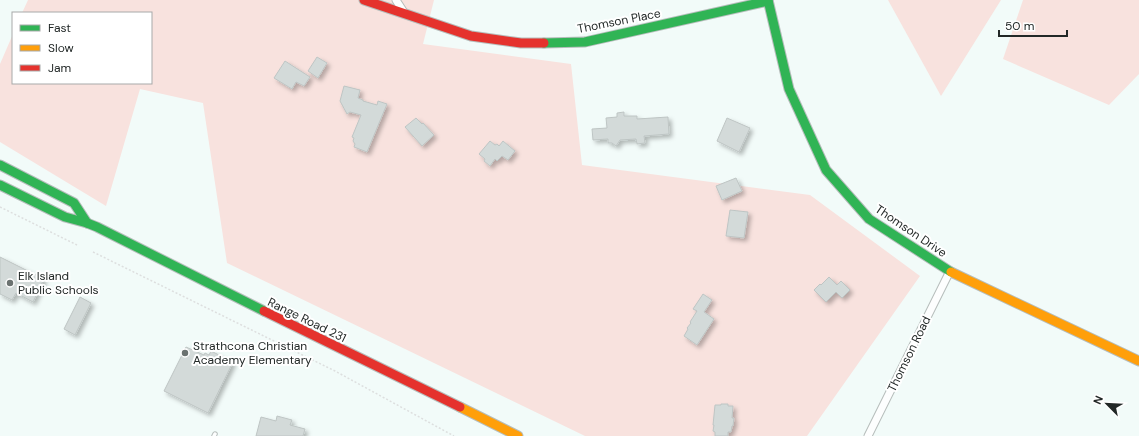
<svg xmlns="http://www.w3.org/2000/svg" width="1139" height="436" viewBox="0 0 1139 436" font-family="'DM Sans',sans-serif">
<defs>
<filter id="shadow"><feDropShadow dx="3" dy="3" stdDeviation="2" flood-color="#0004"/></filter>
</defs>
<rect width="100%" height="100%" fill="#f2fbf9"/>
<g fill="#f8e2de">
<path d="M28,0H434L423,44L571,64L582,165L810,195L920,276L807,436H585L227,263L203,103L140,89L106,206L0,142V64L13,34V83H151V13H22Z"/>
<path d="M888,0H1001L941,96Z"/>
<path d="M1023,0H1139V74L1109,105L1003,59Z"/>
</g>
<g fill="#d3dad9" stroke="#bec5c4" filter="url(#shadow)">
<path d="M317,57L327,63L318,78L308,71Z"/>
<path d="M285,61L310,77L304,86L296,82L292,89L274,78Z"/>
<path d="M344,86L360,90L358,98L363,100V101L377,105L378,101L387,104L367,152L354,147L355,144L353,141L354,138L352,137L361,115L350,112L347,114L340,101Z"/>
<path d="M624,112V116H637V119L668,117L669,134L644,136L645,143L637,144L636,139L620,140L616,146L612,143H608V139L593,140L592,129L607,128L606,118L617,117V113Z"/>
<path d="M416,118L422,124L423,123L434,135L422,146L405,127Z"/>
<path d="M727,118L750,128L739,152L717,141Z"/>
<path d="M490,141L495,145L497,144L499,146L503,141L515,151L508,160L502,156L497,161L495,159L490,166L484,161L485,159L479,154Z"/>
<path d="M736,178L742,191L722,200L716,186Z"/>
<path d="M730,210L748,212L744,238L726,236Z"/>
<path d="M0,257L44,279L33,302L16,293L12,300L0,294Z"/>
<path d="M829,277L837,285L841,281L850,290L842,298L836,292L826,302L814,290L820,284L821,285Z"/>
<path d="M703,294L712,300L704,312L714,319L697,345L684,336L688,329L687,328L691,323L690,322L697,311L693,309Z"/>
<path d="M80,297L91,303L75,335L64,329Z"/>
<path d="M186,347L204,355L205,353L209,355L211,351L233,362L208,413L164,391Z"/>
<path d="M721,404H728V406H733L732,418H734L733,426H732L731,432H728V436H715V432L713,431L714,425H713L715,405H721Z"/>
<path d="M277,416L292,420L290,425L305,429L303,436H256L261,417L276,421Z"/>
</g>
<g fill="none" stroke-linecap="round" stroke-linejoin="round">
<defs>
<path id="lane" d="M214,436L215,434"/>
<g id="street">
<path d="M396,0L405,14"/>
<path d="M868,436L950,271"/>
</g>
<g id="fast">
<path d="M768,0L789,89L826,170L869,219L951,272"/>
<path d="M544,43L585,42L768,1"/>
<path d="M0,165L74,203L87,223"/>
<path d="M0,185L65,217L87,223L97,227L264,311"/>
</g>
<g id="slow">
<path d="M951,272L1139,361"/>
<path d="M460,407L518,436"/>
</g>
<g id="jam">
<path d="M364,0L471,36L521,43H544"/>
<path d="M264,311L460,407"/>
</g>
</defs>
<use href="#lane" stroke="#b6bdbb" stroke-width="5.5"/>
<use href="#street" stroke="#b6bdbb" stroke-width="9"/>
<use href="#fast" stroke="#b6bdbb" stroke-width="11"/>
<use href="#slow" stroke="#b6bdbb" stroke-width="11"/>
<use href="#jam" stroke="#b6bdbb" stroke-width="11"/>
<g stroke="#dddfdf" stroke-width="1.5" stroke-dasharray="2 2" stroke-linecap="butt">
<path d="M0,207L77,245"/>
<path d="M93,252L335,371L454,436"/>
</g>
<use href="#lane" stroke="#fdfefe" stroke-width="3.5"/>
<use href="#street" stroke="#fdfefe" stroke-width="7"/>
<use href="#fast" stroke="#30b455" stroke-width="9"/>
<use href="#slow" stroke="#ff9f0a" stroke-width="9"/>
<use href="#jam" stroke="#e5322d" stroke-width="9"/>
</g>
<g fill="#6b7270" stroke="#fff" stroke-width="1.5">
<circle cx="10" cy="283" r="4"/>
<circle cx="185" cy="353" r="4"/>
</g>
<g text-anchor="middle" dominant-baseline="central" stroke-width="4" stroke-linejoin="round" paint-order="stroke">
<g font-size="12" fill="#222827" stroke="#fff">
<text transform="translate(619 21) rotate(-11)">Thomson Place</text>
<text transform="translate(911 231) rotate(34)">Thomson Drive</text>
<text transform="translate(307 320) rotate(26)">Range Road 231</text>
<text transform="translate(909 354) rotate(-64)">Thomson Road</text>
</g>
<g font-size="12" fill="#222827" stroke="#fff" text-anchor="start">
<text x="18" y="276">Elk Island<tspan x="18" dy="14">Public Schools</tspan></text>
<text x="193" y="346">Strathcona Christian<tspan x="193" dy="14">Academy Elementary</tspan></text>
</g>
</g>
<rect x="12" y="12" width="140" height="72" fill="#ffffff" stroke="#a7a9a9"/>
<rect x="20" y="25" width="20" height="6" fill="#30b455" stroke="#a7a9a9"/>
<text x="48" y="32" font-size="12" fill="#222827">Fast</text>
<rect x="20" y="45" width="20" height="6" fill="#ff9f0a" stroke="#a7a9a9"/>
<text x="48" y="52" font-size="12" fill="#222827">Slow</text>
<rect x="20" y="65" width="20" height="6" fill="#e5322d" stroke="#a7a9a9"/>
<text x="48" y="72" font-size="12" fill="#222827">Jam</text>
<g transform="translate(1107 404) rotate(294)" stroke="#ffffff" stroke-width="3" paint-order="stroke">
<path d="M0-3L7 15L0 10L-7 15Z" fill="#222827"/>
<text y="-6" font-size="11" font-weight="bold" text-anchor="middle" fill="#222827">N</text>
</g>
<path d="M999 30v6h68v-6" fill="none" stroke="#222827" stroke-width="2"/>
<text x="1005" y="30" font-size="12" fill="#222827" stroke="#ffffff" stroke-width="3" paint-order="stroke">50 m</text>
</svg>
